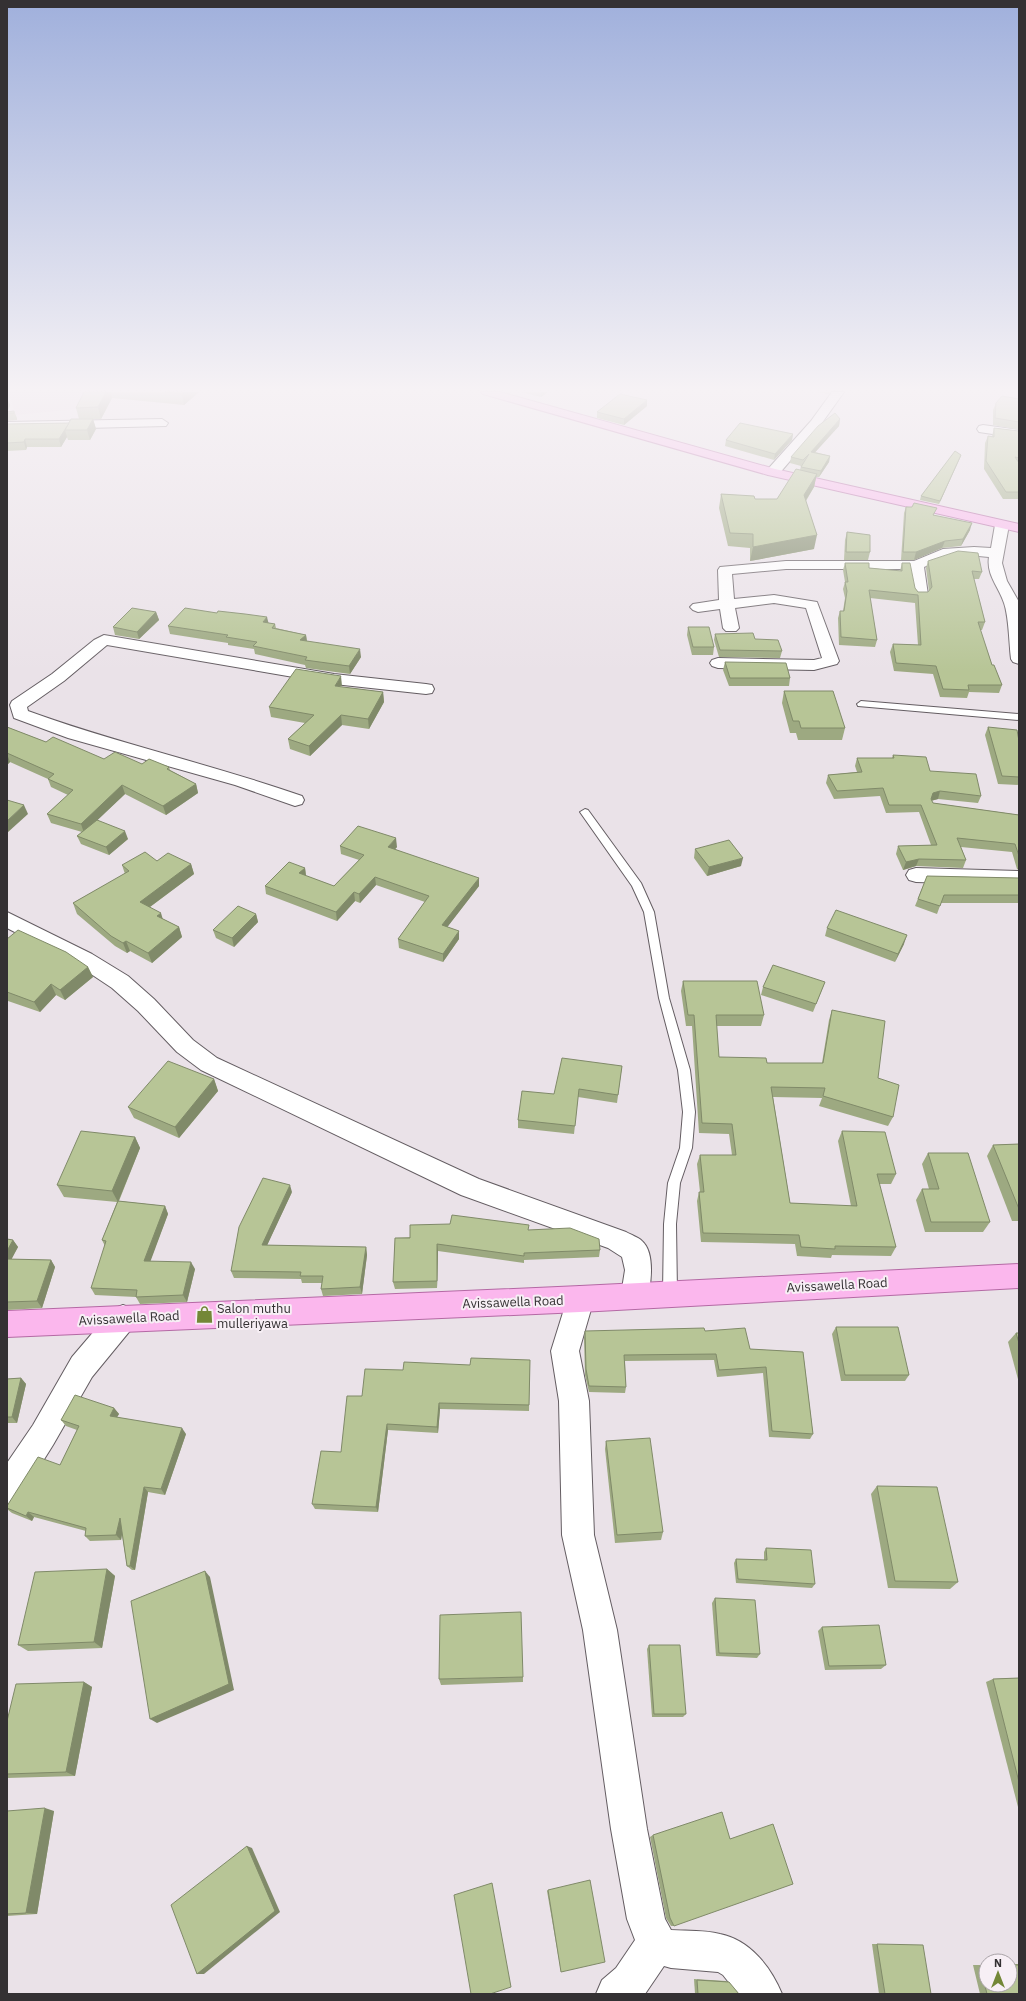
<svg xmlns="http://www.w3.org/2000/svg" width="1026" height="2001" viewBox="0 0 1026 2001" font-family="'IBM Plex Sans',sans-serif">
<rect width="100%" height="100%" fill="#eae2e8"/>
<path fill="#e3d4df" d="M7,392H97L77,409L15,415L11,399L7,397Z"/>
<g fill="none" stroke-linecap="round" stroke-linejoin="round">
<defs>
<g id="service">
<path d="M861,701L1019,714V720L858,706L857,704Z"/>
<path d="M585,809L588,810L641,883L654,912L669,998L690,1070L695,1112L692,1148L680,1183L676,1224L677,1293L675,1297L670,1299L665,1297L663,1293L664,1224L668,1183L680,1148L683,1112L678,1070L659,998L644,912L632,886L580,812Z"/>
</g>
<g id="minor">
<path d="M832,392H844L819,427L778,475H768L767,472L768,469L811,421Z"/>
<path d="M162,419L168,423L166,426L7,430V422Z"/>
<path d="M983,425L1019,430V438L979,432L977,429L979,426Z"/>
<path d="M1002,521L1007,522L1009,525L1002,563L1007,581L1019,602V664L1013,662L1011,659C1009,643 1009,617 1004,603C999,587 986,575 989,557C961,554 949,556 924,567L928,595L926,598H916L914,595L909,569H786L732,574L734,599L774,595L817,602L839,661L837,664L814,670L718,668L712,666L710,663L712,660L718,658L814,660L822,658L806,608L774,603L735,608L739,628L736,631H726L723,628L720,609L698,612L693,610L690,607L693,604L719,600L718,570L720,567L786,561H914L943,549L974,547L991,548L995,525L997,522Z"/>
<path d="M104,635L334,674L426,684L432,685L434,689L432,693L426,694L334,684L107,645L64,681L27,707L28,711C118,744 211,764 302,796L304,800L302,804L295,806L235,785L68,738L14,718L10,705L12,701L52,674L94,640Z"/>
<path d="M916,868L1019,871V885L916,882L909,880L906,875L909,870Z"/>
<path d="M7,912L92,954L128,976L154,999L193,1040L217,1058L479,1179L626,1232C631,1235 638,1237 642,1241C656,1253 651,1290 645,1304L635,1308L625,1304L621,1295L625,1270L622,1257L608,1248L461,1195L201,1070L177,1052L138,1011L112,988L76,964L7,928Z"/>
<path d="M580,1286L590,1290L594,1299L579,1351L589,1401L594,1535L617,1630L647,1829L665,1919L671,1930C687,1931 705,1930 720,1934C750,1940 771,1967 782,1994H738L723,1975L718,1972L671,1968L664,1966L645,1994H596L602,1980L616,1968L635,1940L627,1919L611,1829L583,1630L562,1535L559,1401L551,1351L570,1290Z"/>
<path d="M123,1305L133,1309L137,1318L133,1327L92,1377L53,1445L18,1501L7,1505V1463L33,1425L72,1357L113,1309Z"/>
</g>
<g id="primary">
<path d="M481,392H500L775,469L1019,524V532L768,475L483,394Z"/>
<path d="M1019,1264V1288L580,1312L7,1337V1311L580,1286Z"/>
</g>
</defs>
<use href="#service" stroke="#645d62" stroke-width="2"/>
<use href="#minor" stroke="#645d62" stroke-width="2"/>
<use href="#primary" stroke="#b469a4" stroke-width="2"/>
<use href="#service" fill="#fff" fill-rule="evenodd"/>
<use href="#minor" fill="#fff" fill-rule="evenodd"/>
<use href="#primary" fill="#fbb7ed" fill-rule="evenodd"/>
</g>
<g fill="#9da981">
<path d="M84,392H199L184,405L112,398L101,419H93L96,429L90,440H68L67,437L61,447H27L26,450L7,451V424L68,423L79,419L76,408Z"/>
<path d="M521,392H548L541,397Z"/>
<path d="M817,392H830L829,394Z"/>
<path d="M7,398L10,405L7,411H14L17,418V420L7,421Z"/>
<path d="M1019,399V430L993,425V410L996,403Z"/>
<path d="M647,406L624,425L597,418V412Z"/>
<path d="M840,419L839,426L815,452L830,456L829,462L819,477H816L814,487L806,501L814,549L750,561V548L728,546L719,508L721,494L755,499H777L800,470L801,466L790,463L791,457Z"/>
<path d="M994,428L1019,431V499H1003L984,469L985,443L988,436H992Z"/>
<path d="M793,434L792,440L774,460L725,446L726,440Z"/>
<path d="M961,455L939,504L920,500L921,496Z"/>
<path d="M906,507L934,515L970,530L961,546L942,548L914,560H901L904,513Z"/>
<path d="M847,532L870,552L868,560H844L845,540Z"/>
<path d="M928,561L982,572L979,579H974L985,622L982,630H980L992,665L1002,685L999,693L969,692L967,698L940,697L933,674L894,671L890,652L893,644L918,645L915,603L870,598L877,640L875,647L839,645L838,618L840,611H843L845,598L843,589L845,582L843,570L845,563L869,568L900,571L902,563L915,588L918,592H928L929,591L926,568Z"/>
<path d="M156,612L159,620L139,639L115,635L113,627Z"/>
<path d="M268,623L275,624L276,628L306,635L307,641L361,657L350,674L306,668L305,665L255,654L254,649L228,645V643L170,634L168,626Z"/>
<path d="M688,627L714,647L713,655H692L687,635Z"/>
<path d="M715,634L755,639L782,651L780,658L719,657L714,640Z"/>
<path d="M725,662L790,678L789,686H729L723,670Z"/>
<path d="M342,687L383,692L384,702L369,729L342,725L310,756L290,749L288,739L305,723L271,717L269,707Z"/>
<path d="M784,691L845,728L842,740H798L796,733H790L782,703Z"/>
<path d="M7,727L46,742L104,759L142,764L169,767L170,770L196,784L198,793L166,815L125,794L97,820L128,839L109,855L81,844L77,836L82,832L51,823L47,814L68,795L51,787L48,779L10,762L7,765Z"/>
<path d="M988,727L1019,741V785L998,784L985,735Z"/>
<path d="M893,755L930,771L981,796L978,803L938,799L931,801L933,803L1019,815V870L1017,869L1012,852L961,847L966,860L963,868L916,866L903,870L896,854L898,846L931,845L919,812L886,813L880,796L834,799L826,783L828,775L857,772L855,766L857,758H892Z"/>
<path d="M340,846L397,847L395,849L479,886L447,927L459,939L443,962L399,948L398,939L425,902L376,885L360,903L355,901L337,921L266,894L265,886L305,868L306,876L334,886L359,860L341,854Z"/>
<path d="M695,849L741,866L707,876L694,858Z"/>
<path d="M157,861L191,864L194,874L150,907L163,919L179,927L182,937L152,963L130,951L127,953L115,946L77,914L73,903L125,874L122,865Z"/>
<path d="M927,876L1019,878V903H941L937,914L915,906Z"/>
<path d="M256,914L258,922L234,947L216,938L213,930Z"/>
<path d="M827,928L904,944L895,962L825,936Z"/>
<path d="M7,939L88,967L93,977L65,1000L56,995L40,1012L8,1001H7Z"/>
<path d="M683,981L764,1015L761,1026H716L719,1057L767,1063H822L829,1020L832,1010L878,1078L893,1117L888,1126L819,1106L822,1098L773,1097L790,1203L851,1206L838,1141L842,1131L896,1174L891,1184H879L896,1247L891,1256L832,1255L831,1258L797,1256L795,1244L701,1242L697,1201L699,1192H700L697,1164L700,1155H732L729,1134L699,1133L692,1026H686L681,991Z"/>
<path d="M825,982L813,1012L761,995L763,987Z"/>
<path d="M622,1066L617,1103L578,1097L574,1134L518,1128V1120L554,1094Z"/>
<path d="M214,1079L218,1091L179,1138L134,1118L128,1107Z"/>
<path d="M135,1137L140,1148L119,1201L165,1206L168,1214L150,1261L195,1269L187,1302L140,1304L136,1297L95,1295L91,1288L105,1246L102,1240L117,1202L64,1197L57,1185Z"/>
<path d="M1019,1144V1221H1012L987,1156L993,1145Z"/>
<path d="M928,1153L990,1222L983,1232H925L916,1200L922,1189H929L922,1164Z"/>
<path d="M292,1192L267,1245L366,1247L367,1255L362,1294L323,1296L321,1289L322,1283H302L301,1279L234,1278L231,1271Z"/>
<path d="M529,1230L600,1250L599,1257L524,1260V1263L438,1251L437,1288L395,1289L393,1282L395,1238Z"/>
<path d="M7,1239L13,1240L18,1247L11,1259L51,1260L55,1267L42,1308L7,1310Z"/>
<path d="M836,1327L909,1375L905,1381H841L832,1334Z"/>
<path d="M585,1331H705L750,1349L803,1352L813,1434L810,1439L769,1437L763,1373L717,1377L714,1360L625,1361L626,1387L625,1393L589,1392L585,1375L584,1338Z"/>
<path d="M1016,1333H1019V1383L1008,1342Z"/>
<path d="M530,1360L529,1411L440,1409L438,1433L388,1430L378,1512L315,1509L312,1504L341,1452L362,1396L403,1370L470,1365Z"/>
<path d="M21,1378L26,1384L17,1423H7V1379Z"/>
<path d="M114,1408L119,1414L117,1417L186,1434L165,1495L148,1492L135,1570H132L127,1566L122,1535L121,1540L90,1541L85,1536L86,1531L34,1517L32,1521L12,1513L7,1509V1506L60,1465L77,1430L66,1426L61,1420Z"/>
<path d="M606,1441L663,1532L661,1540L615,1543L605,1449Z"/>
<path d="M877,1486L958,1582L950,1589L888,1588L871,1494Z"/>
<path d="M766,1548L815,1584L812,1588L736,1583L734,1563L736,1559L764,1560V1552Z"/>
<path d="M107,1569L115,1576L102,1648L28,1651L18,1645Z"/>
<path d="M715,1598L760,1654L757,1658L716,1656L712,1603Z"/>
<path d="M822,1627L886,1665L881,1669L825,1670L818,1631Z"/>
<path d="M649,1645L686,1714L683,1717H652L647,1649Z"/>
<path d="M523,1677V1682L441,1685L439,1679Z"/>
<path d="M1019,1678V1811L986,1682L993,1679Z"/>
<path d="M84,1682L92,1687L75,1776L7,1778V1721Z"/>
<path d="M7,1811H54L37,1914L7,1916Z"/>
<path d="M653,1835L674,1926H671L666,1918L650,1837Z"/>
<path d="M548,1890L561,1972L547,1891Z"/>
<path d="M872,1944H877L931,1994H879Z"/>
<path d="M1010,1964H1019V1994H980L973,1965H986V1985H1010Z"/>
<path d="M694,1979L726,1981L739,1994H695Z"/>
</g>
<g fill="#808a69">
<path d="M106,392H111L112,398L101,419L98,407Z"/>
<path d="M184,392H199L184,405L182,394Z"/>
<path d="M541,392H548L541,397Z"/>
<path d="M7,398L10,405L7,413Z"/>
<path d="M647,400V406L624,425V419Z"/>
<path d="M93,419L96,429L90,440L87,430Z"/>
<path d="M840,419L839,426L810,458L811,452Z"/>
<path d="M69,423L65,430L67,437L61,447L59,439Z"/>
<path d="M793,434L792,440L774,460L775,454Z"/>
<path d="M25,439L27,447L26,450L24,442Z"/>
<path d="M961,455L960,458L939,504L940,501Z"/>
<path d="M830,456L829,462L819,477L821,471Z"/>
<path d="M817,474L814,487L801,508L804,495Z"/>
<path d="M972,523L970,530L961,546L963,539Z"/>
<path d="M817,535L814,549L750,561L753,547Z"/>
<path d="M945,541L942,548L914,560L916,552Z"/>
<path d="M156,612L159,620L139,639L137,632Z"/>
<path d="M267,617L269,625L263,622Z"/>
<path d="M306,635L307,643L300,640Z"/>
<path d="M360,649L361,657L350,674L349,666Z"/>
<path d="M341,676L342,686H335Z"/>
<path d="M383,692L384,702L369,729L368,719Z"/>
<path d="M341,715L342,725L310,756L309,746Z"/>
<path d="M7,754L10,762L7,765Z"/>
<path d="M196,784L198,793L166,815L163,806Z"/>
<path d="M122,785L125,794L84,833L81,824Z"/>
<path d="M940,791L938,799L930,801L933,793Z"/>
<path d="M24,805L28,814L7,833V821Z"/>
<path d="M125,831L128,839L109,855L106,847Z"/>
<path d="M396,838L397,847L389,856L388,847Z"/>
<path d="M743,858L741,866L707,876L709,867Z"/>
<path d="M919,859L916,866L903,870L906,862Z"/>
<path d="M191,864L194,874L143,912L140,902Z"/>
<path d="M305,868L306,876L299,873Z"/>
<path d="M375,877L376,885L360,903L359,894Z"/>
<path d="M479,878V886L442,934V925Z"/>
<path d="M354,892L355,901L337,921L336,912Z"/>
<path d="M161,913L164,923L157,916Z"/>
<path d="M256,914L258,922L234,947L232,938Z"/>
<path d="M179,927L182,937L152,963L148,953Z"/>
<path d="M459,931V939L443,962V954Z"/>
<path d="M907,935L904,944L895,962L898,954Z"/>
<path d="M126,941L130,951L127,953L123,943Z"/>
<path d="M88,967L93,977L65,1000L60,990Z"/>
<path d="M51,984L56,995L40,1012L34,1002Z"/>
<path d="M214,1079L218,1091L179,1138L175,1127Z"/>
<path d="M135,1137L140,1148L118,1202L112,1191Z"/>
<path d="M290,1185L292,1192L264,1252L262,1245Z"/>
<path d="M165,1206L168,1214L148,1268L144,1261Z"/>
<path d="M13,1240L18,1247L8,1266L7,1265V1251Z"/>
<path d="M437,1244L438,1251L437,1288Z"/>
<path d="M366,1247L367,1255L362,1294L360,1287Z"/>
<path d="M51,1260L55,1267L42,1308L37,1301Z"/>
<path d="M191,1262L195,1269L187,1302L183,1295Z"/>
<path d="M21,1378L26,1384L17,1423L12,1417Z"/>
<path d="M439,1403L440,1409L438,1433L437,1427Z"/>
<path d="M114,1408L119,1414L114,1422L110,1416Z"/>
<path d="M387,1424L388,1430L378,1512L376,1507Z"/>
<path d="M182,1428L186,1434L165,1495L161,1489Z"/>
<path d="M144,1487L148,1492L135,1570L130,1566Z"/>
<path d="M28,1512L34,1517L32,1521L26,1516Z"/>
<path d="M120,1518L124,1523L121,1540L116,1535Z"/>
<path d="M107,1569L115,1576L102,1648L94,1642Z"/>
<path d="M205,1571L210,1577L234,1690L157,1723L150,1719Z"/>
<path d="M84,1682L92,1687L75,1776L66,1772Z"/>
<path d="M45,1808L54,1811L37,1914L26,1913Z"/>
<path d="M247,1846L252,1848L280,1912L204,1974H197Z"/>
</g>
<g fill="#b7c596" stroke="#808a69">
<path d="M84,392H106L98,407L76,408Z"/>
<path d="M165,392H184L182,394Z"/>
<path d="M620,394L647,400L624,419L597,412Z"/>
<path d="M1002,396L1019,399V422L995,418L996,403Z"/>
<path d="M14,411V413H7V412Z"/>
<path d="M835,413L840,419L811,452L830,456L821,471L801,467L809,454L803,460L791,457L818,426Z"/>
<path d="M71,419H93L87,430H65Z"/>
<path d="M69,423L59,439H25L24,442L7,443V424Z"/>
<path d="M740,423L793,434L775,454L726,440Z"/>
<path d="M994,428L1019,431V458L1015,457L1019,463V492H1006L986,461L988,436L994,437Z"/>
<path d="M955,451L961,455L940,501L921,496Z"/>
<path d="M796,469L817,474L804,495L817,535L753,547V534L730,533L721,494L754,496L755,499H777Z"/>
<path d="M914,503L937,508L933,515L972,523L963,539L945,541L916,552H903L906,507H912Z"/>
<path d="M847,532L870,535V552H846Z"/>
<path d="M958,551L978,553L982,572L972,571L985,622H978L992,665H994L1002,685H968L969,690L943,689L936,666L896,663L893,644L921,645L918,595L869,590L877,640L841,637L840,611H844L847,591L845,582H848L845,563H869V568L902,571V563H910L915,588L918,592H928L932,587L928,561Z"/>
<path d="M132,608L156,612L137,632L113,627Z"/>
<path d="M185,608L217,613L218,611L245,614L267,617L263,622L275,624L272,628L306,635L300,640L360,649L349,666L305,660L307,657L253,646L257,642L226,637L228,635L168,626Z"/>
<path d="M688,627H709L714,647H693Z"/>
<path d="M753,633L755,639L778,640L782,651L720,650L715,634Z"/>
<path d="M725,662L786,663L790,678H730Z"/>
<path d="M296,669L341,676L335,686L383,692L368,719L341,715L309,746L288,739L314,715L269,707Z"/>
<path d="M784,691H833L845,728H801L799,721H793Z"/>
<path d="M7,727L46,742L53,737L104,759L115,752L142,764L149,759L169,767L167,769L196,784L163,806L122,785L81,824L47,814L73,790L48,779L54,774L7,753Z"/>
<path d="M988,727L1017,730L1019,741V777L1002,776Z"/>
<path d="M893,755L926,757L930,771L976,774L981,796L940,791L933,793L931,799L933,803L1019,815V856L1015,844L957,838L966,860L919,859L906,862L898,846L937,845L921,805H889L883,788L837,791L828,775L862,772L857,758H894Z"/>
<path d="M7,800L24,805L7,821Z"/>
<path d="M97,820L125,831L106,847L77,836Z"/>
<path d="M358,826L396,838L388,847L479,878L442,925L459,931L443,954L398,939L429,896L375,877L359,894L354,892L336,912L265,886L289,862L305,868L299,873L334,886L364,855L340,846Z"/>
<path d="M729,840L743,858L709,867L695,849Z"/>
<path d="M145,852L157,861L168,853L191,864L140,902L161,913L157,916L179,927L148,953L126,941L123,943L111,936L73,903L129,871L122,865Z"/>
<path d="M927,876L1019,878V895H944L940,906L918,899Z"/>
<path d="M238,906L256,914L232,938L213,930Z"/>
<path d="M836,910L907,935L898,954L827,928Z"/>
<path d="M18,930L66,952L88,967L60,990L51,984L34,1002L7,992V939Z"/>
<path d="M773,965L825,982L816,1004L763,987Z"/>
<path d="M683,981H757L764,1015H716L719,1057L766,1058L767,1063H823L832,1010L885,1021L878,1078L899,1085L893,1117L823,1096L825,1088L771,1087L790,1203L857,1206L842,1131L885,1132L896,1174H877L896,1247L835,1246V1249L801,1247L799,1235L703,1233L699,1192H704L700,1155H736L732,1124L702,1123L694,1015H688Z"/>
<path d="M562,1058L622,1066L618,1095L579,1089L575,1126L518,1120L522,1091L554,1094Z"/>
<path d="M168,1061L214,1079L175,1127L128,1107Z"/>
<path d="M81,1131L135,1137L112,1191L57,1185Z"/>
<path d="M1019,1144V1209L993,1145Z"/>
<path d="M928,1153H968L990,1222H931L922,1189H939Z"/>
<path d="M263,1178L290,1185L262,1245L366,1247L360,1287L321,1289L323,1276H300L301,1272L231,1271L239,1227Z"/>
<path d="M118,1201L165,1206L144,1261L191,1262L183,1295L136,1297L137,1290L91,1288L106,1241L102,1240Z"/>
<path d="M452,1215L529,1225L528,1230L570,1228L599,1239L600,1250L524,1253V1256L437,1244V1281L393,1282L395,1238H410V1225L450,1224Z"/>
<path d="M7,1239L13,1240L7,1251Z"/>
<path d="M7,1259L51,1260L37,1301L7,1302Z"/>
<path d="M836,1327H898L909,1375H845Z"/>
<path d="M704,1328L705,1331L745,1328L750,1349L803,1352L813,1434L772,1431L766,1367L719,1370L716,1354L624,1355L626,1387L589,1386L586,1369L585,1331Z"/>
<path d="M1016,1333H1019V1343Z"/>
<path d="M471,1358L530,1360L529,1405L439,1403L437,1427L387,1424L376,1507L312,1504L321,1451L341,1452L347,1396H362L365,1369L403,1370L404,1362L470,1365Z"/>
<path d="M21,1378L12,1417H7V1379Z"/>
<path d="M75,1395L114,1408L110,1416L182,1428L161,1489L144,1487L130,1566H127L120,1518L116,1535L85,1536L86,1528L28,1512L26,1516L7,1508V1506L38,1457L60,1465L79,1426L61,1420Z"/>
<path d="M650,1438L663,1532L617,1535L606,1441Z"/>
<path d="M877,1486L937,1487L958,1582L895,1581Z"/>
<path d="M766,1548L811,1550L815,1584L738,1579L736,1559L767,1560Z"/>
<path d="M107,1569L94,1642L18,1645L35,1572Z"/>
<path d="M205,1571L229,1684L150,1719L131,1601Z"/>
<path d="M715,1598L755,1600L760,1654L719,1653Z"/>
<path d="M521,1612L523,1677L439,1679L440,1615Z"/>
<path d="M879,1625L886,1665L829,1666L822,1627Z"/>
<path d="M649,1645H680L686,1714H654Z"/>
<path d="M1019,1678V1782L993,1679Z"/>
<path d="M84,1682L66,1772L7,1774V1721L16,1684Z"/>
<path d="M45,1808L26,1913L7,1914V1811Z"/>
<path d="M722,1812L730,1839L773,1824L793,1884L674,1926L670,1918L653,1835Z"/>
<path d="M247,1846L275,1911L197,1974L171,1905Z"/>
<path d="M590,1880L605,1962L561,1972L548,1890Z"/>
<path d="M492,1883L511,1987L490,1994H471L454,1895Z"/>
<path d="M877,1944L923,1945L931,1994H885Z"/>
<path d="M1010,1965H1019V1994H987L980,1966H986V1985H1010Z"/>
<path d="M697,1980L729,1982L739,1994H698Z"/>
</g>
<linearGradient id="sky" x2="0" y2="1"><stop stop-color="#a0b0dc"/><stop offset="0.58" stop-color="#f6f2f5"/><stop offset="1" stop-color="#f6f2f5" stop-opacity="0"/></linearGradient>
<rect width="1026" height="672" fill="url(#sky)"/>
<defs>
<symbol id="shop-bare" viewBox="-9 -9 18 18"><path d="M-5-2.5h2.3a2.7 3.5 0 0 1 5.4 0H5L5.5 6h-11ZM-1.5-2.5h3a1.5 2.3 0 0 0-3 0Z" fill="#738737" stroke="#f7eff5" stroke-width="2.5" paint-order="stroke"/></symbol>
</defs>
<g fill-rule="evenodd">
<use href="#shop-bare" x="192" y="1302" width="25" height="25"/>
</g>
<g text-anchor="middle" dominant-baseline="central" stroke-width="4" stroke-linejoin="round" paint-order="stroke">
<g font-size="13" fill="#343133" stroke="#f7eff5">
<text transform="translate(837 1285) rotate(-3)">Avissawella Road</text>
<text transform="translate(513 1302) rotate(-2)">Avissawella Road</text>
<text transform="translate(129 1318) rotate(-3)">Avissawella Road</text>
</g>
<g font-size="13" fill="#343133" stroke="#f7eff5" text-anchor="start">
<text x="217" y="1308">Salon muthu<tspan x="217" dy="15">mulleriyawa</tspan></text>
</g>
</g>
<rect width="1026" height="2001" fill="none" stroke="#343133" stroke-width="16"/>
<g transform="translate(998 1973)"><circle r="19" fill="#f7eff5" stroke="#a9a3a7"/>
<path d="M0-3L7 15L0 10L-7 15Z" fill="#738737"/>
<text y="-6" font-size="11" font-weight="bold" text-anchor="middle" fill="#343133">N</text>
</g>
</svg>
